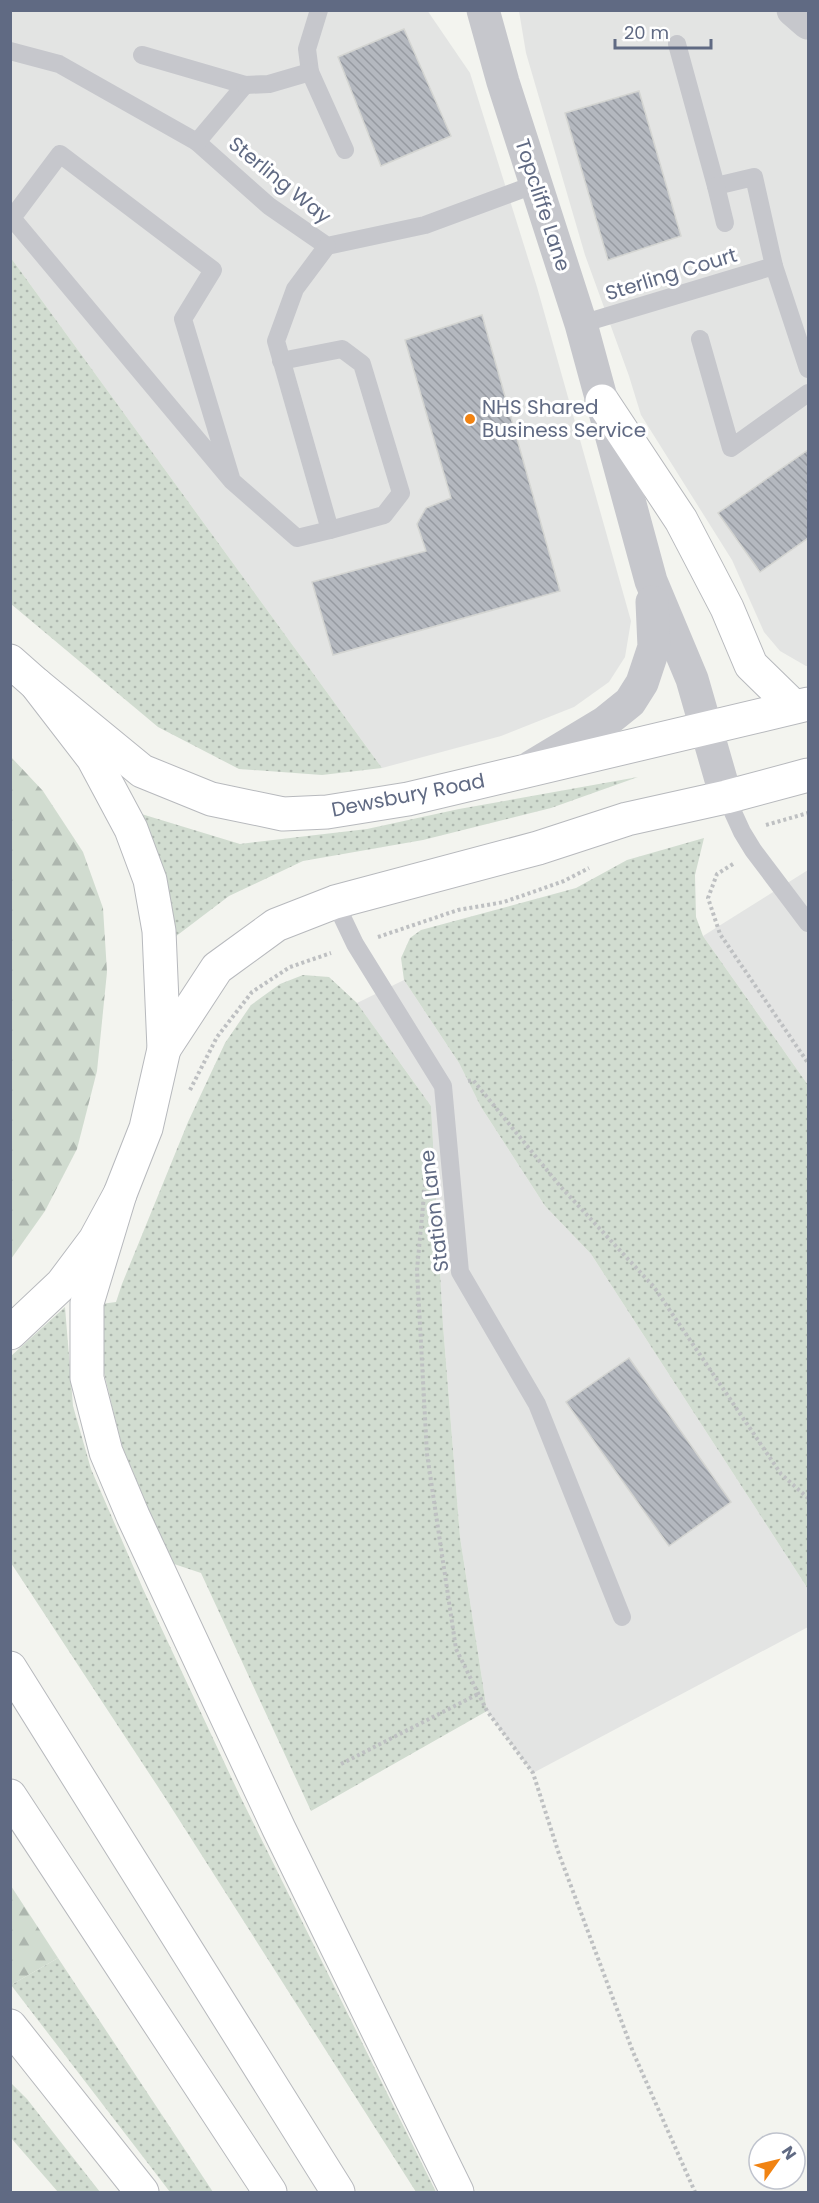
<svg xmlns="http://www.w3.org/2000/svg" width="819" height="2203" viewBox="0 0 819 2203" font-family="Poppins,sans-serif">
<defs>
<pattern id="grass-dots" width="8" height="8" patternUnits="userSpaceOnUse" patternTransform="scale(1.5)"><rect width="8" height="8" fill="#d1dcd0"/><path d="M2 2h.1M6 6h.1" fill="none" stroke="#adb6ae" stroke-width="1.8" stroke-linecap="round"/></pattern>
<pattern id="forest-firs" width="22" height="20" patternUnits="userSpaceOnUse" patternTransform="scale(1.5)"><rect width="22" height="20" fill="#d1dcd0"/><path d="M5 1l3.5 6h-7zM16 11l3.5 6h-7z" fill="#adb6ae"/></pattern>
<pattern id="building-back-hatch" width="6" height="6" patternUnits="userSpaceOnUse" patternTransform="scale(1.5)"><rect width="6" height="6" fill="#b4b8bf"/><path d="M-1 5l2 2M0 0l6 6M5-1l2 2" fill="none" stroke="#969aa1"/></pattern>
</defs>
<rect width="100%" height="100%" fill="#f3f4ef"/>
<g fill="#e3e4e3">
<path d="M427,10L470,73L537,287L631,621L625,657L609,682L574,707L501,736L382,768L11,258L10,11Z"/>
<path d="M519,11H808V666H806L780,651L764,632L732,560L641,415L629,376L585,255L526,53Z"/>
<path d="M808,870V1085L703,936Z"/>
<path d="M404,980L459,1063L481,1107L545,1206L591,1254L808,1589V1627L533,1773L487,1711L460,1537L443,1325L431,1106L357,1003Z"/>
</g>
<g fill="url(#grass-dots)">
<path d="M10,258H11L382,768L322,775L239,769L158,727L11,604Z"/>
<path d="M638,777L551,808L423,840L303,861L229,896L167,943L125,809L240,844L367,829L459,809Z"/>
<path d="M704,838L695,875L696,917L703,936L808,1085V1589L591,1254L545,1206L481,1107L459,1063L404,980L401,958L410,938L421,930L576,888L627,860Z"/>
<path d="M303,975L329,977L357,1003L431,1106L443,1325L460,1537L487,1711L311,1811L201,1573L171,1563L122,1446L104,1373L100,1330L101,1304L116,1302L122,1284L188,1122L225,1043L251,1005L280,984Z"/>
<path d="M65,1307L73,1406L91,1469L143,1589L240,1796L436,2192H416L164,1796L11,1563V1356Z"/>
<path d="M58,1958L213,2192H170L11,1985Z"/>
<path d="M10,2082L27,2099L100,2192H58L11,2138Z"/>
</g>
<g fill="url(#forest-firs)">
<path d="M11,757L43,791L83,852L103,908L107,972L97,1071L77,1149L45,1211L11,1259Z"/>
<path d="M11,1886L58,1958L11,1985H10Z"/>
</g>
<g fill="url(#building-back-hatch)" stroke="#d4d5d2" stroke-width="1.5">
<path d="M404,29L451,136L381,166L338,57Z"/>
<path d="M639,91L681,236L608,260L565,113Z"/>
<path d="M482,315L560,591L333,655L312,582L426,551L417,524L426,508L451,498L405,340Z"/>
<path d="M808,450V538L760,572L718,513Z"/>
<path d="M629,1358L731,1502L669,1546L566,1402Z"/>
</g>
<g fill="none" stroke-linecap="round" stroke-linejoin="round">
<defs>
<g id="trunk">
<path d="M602,401L681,520L727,608L751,665L793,706"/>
<path d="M10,661L36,684L93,758L131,829L150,880L159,931L164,1049L146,1128L120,1194L95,1240L62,1284L10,1333"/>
<path d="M36,684L142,771L211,799L283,814L327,812L408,799L808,704"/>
<path d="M164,1049L217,968L276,925L335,902L538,848L627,819L726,797L808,775"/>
</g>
<g id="motorway">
<path d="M120,1194L87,1303V1378L106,1452L133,1516L279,1829L457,2192"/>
<path d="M10,1668L338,2192"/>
<path d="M10,1796L270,2192"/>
<path d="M10,2026L142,2192"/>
</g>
</defs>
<use href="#trunk" stroke="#b7b9bd" stroke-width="35"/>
<use href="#motorway" stroke="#b7b9bd" stroke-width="35"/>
<g stroke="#bec0c2" stroke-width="4" stroke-dasharray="3 3" stroke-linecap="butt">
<path d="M766,825L808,813"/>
<path d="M733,864L717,874L708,898L720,934L808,1063"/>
<path d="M378,937L458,910L504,902L564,881L589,868"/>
<path d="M468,1081L473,1080L560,1186L654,1287L781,1474L808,1498"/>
<path d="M190,1090L217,1037L252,992L290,967L331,953"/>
<path d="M425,1184L417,1270L427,1454L456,1649L487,1711L533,1773L559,1854L633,2052L695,2192"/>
<path d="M341,1764L478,1694"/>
</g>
<g stroke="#c6c7cc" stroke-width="18">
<path d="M677,44L716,186L754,177L774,266"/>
<path d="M10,51L59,64L197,142L269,206L327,246L425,225L536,184"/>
<path d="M142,55L245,85L197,142"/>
<path d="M310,72L307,49L319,10"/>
<path d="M245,85L269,84L310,72L345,150"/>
<path d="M716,186L725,223"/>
<path d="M581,324L774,266L808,369"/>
<path d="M700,339L731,448L808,393"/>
<path d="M281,361L342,349L362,364L401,493L384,515L330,530L276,341L295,289L327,246"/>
<path d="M232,481L183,319L213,270L60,154L12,218L232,481L297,538L330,530"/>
<path d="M726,797L742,832L753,850L808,923"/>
<path d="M335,902L355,944L443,1086L460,1272L537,1404L622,1617"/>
</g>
<g stroke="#c6c7cc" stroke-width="33">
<path d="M483,10L503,82L581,324L651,581L692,679L726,797"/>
<path d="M793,10L808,23"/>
<path d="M531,767L604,723L630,702L642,683L654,647L652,602"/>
</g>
<use href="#trunk" stroke="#fff" stroke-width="33"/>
<use href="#motorway" stroke="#fff" stroke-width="33"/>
</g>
<circle fill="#f18312" stroke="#fff" stroke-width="2" cx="470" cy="419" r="6"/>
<g text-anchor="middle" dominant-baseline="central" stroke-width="6" stroke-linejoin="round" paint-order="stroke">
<g font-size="20" fill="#606a83" stroke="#fff">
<text transform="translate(280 180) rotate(39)">Sterling Way</text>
<text transform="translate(543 205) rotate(72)">Topcliffe Lane</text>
<text transform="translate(671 274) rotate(-17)">Sterling Court</text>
<text transform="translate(408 795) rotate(-11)">Dewsbury Road</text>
<text transform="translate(434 1211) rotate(-97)">Station Lane</text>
</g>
<g font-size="20" fill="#606a83" stroke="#fff" text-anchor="start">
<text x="482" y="407">NHS Shared<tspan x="482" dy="23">Business Service</tspan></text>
</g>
</g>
<rect width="819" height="2203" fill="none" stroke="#606a83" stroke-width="24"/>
<g transform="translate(777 2161) rotate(56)"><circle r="28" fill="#ffffff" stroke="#bfc3cd" stroke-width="1.5"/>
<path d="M0-4.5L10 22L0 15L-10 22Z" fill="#f18312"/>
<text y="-9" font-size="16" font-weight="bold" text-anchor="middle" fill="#606a83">N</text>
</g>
<path d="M615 39v9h96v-9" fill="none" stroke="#606a83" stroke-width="3"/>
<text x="624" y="39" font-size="18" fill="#606a83" stroke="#ffffff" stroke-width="4.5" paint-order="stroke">20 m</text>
</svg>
